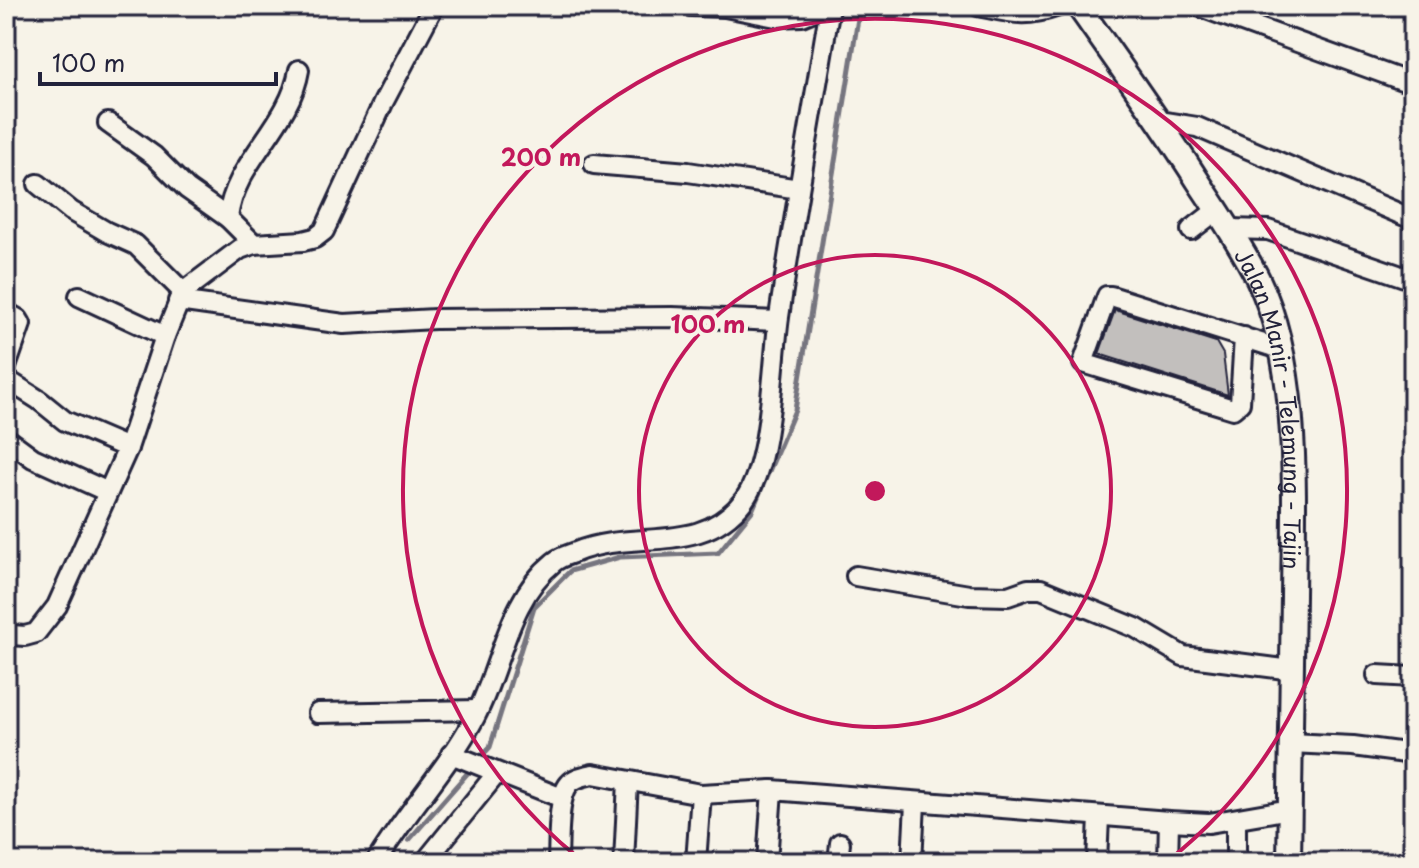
<svg xmlns="http://www.w3.org/2000/svg" width="1419" height="868" viewBox="0 0 1419 868" font-family="'Playpen Sans',sans-serif">
<rect width="100%" height="100%" fill="#f7f3e8"/>
<filter id="ink" filterUnits="userSpaceOnUse"><feTurbulence type="fractalNoise" baseFrequency=".0125" numOctaves="2"/><feDisplacementMap in="SourceGraphic" scale="16" xChannelSelector="R" yChannelSelector="G"/><feConvolveMatrix kernelMatrix="1 2 1 2 8 2 1 2 1" color-interpolation-filters="sRGB"/></filter>
<g filter="url(#ink)">
<g fill="none" stroke-linecap="round" stroke-linejoin="round">
<g stroke="#76747f" stroke-width="5">
<path d="M478,760L490,747L534,607L570,571L620,557L718,553L752,511L795,410L860,6"/>
<path d="M409,840L472,768"/>
</g>
</g>
<path fill="#c2bfbd" stroke="#22223b" stroke-width="2" d="M1115,310L1216,342L1223,354L1228,395L1099,354Z"/>
<g fill="none" stroke-linecap="round" stroke-linejoin="round">
<defs>
<g id="minor">
<path d="M691,6L725,7L776,17L802,16L826,6"/>
<path d="M978,6C1012,13 1025,18 1059,6"/>
<path d="M1198,6L1413,84"/>
<path d="M1159,121L1197,127L1412,219"/>
<path d="M108,123L154,156L187,189L228,218"/>
<path d="M594,164L688,172L799,189"/>
<path d="M38,184L71,211L107,232L136,245L183,292"/>
<path d="M1229,229L1268,230L1413,280"/>
<path d="M1191,230L1217,210"/>
<path d="M254,244L228,218C234,162 290,126 299,70"/>
<path d="M79,296L165,336"/>
<path d="M178,301L344,324L435,319L672,317L778,321"/>
<path d="M6,312L18,319L21,324L6,367"/>
<path d="M1244,337L1240,403L1233,409L1083,363L1107,296H1111L1280,349"/>
<path d="M6,379L39,400L65,421L128,448"/>
<path d="M6,438L33,458L108,492"/>
<path d="M856,576L969,595L1008,596L1028,589H1041L1136,628L1183,656L1292,670"/>
<path d="M6,632L12,635L25,636L36,633L57,606L128,448L165,336L183,292L240,249L254,244L303,241L315,238L324,231L384,101L434,6"/>
<path d="M1377,675L1413,677"/>
<path d="M318,713L478,710"/>
<path d="M1290,743L1353,746L1413,754"/>
<path d="M451,754L562,798"/>
<path d="M376,862C406,812 448,768 475,717C502,666 507,600 554,562C560,557 568,555 576,552C634,528 701,557 744,500C772,462 772,366 779,317C794,213 813,110 830,6"/>
<path d="M425,862L497,773"/>
<path d="M558,862C559,843 557,798 569,784C575,777 585,776 593,774L701,794L772,790L1169,821L1209,823L1290,809"/>
<path d="M624,862L628,781"/>
<path d="M696,862L701,794"/>
<path d="M767,862L772,790"/>
<path d="M838,862L840,843"/>
<path d="M912,862L915,803"/>
<path d="M1097,862L1099,817"/>
<path d="M1168,862L1169,821"/>
<path d="M1236,862V820"/>
</g>
<g id="major">
<path id="s1" d="M1078,6C1119,64 1160,121 1198,181C1219,213 1241,245 1258,279C1301,367 1294,499 1293,596C1292,684 1290,773 1289,862"/>
</g>
</defs>
<use href="#minor" stroke="#22223b" stroke-width="24"/>
<use href="#major" stroke="#22223b" stroke-width="28"/>
<use href="#minor" stroke="#f7f3e8" stroke-width="18"/>
<use href="#major" stroke="#f7f3e8" stroke-width="22"/>
</g>
</g>
<g fill="none" stroke="#c2185b" stroke-width="4">
<circle cx="875" cy="491" r="236"/>
<path d="M581 860A472 472 0 1 1 1169 860"/>
</g>
<g text-anchor="middle" dominant-baseline="central" stroke-width="8" stroke-linejoin="round" paint-order="stroke">
<g font-size="22" fill="#22223b" stroke="#f7f3e8">
<text stroke="none"><textPath href="#s1" startOffset="458">Jalan Manir - Telemung - Tajin</textPath></text>
</g>
</g>
<circle cx="875" cy="491" r="12" fill="#c2185b" stroke="#f7f3e8" stroke-width="4"/>
<g font-size="24" text-anchor="middle" font-weight="bold" fill="#c2185b" stroke="#f7f3e8" stroke-width="8" stroke-linejoin="round" paint-order="stroke">
<text x="541" y="166">200 m</text>
<text x="708" y="333">100 m</text>
</g>
<rect width="1419" height="868" fill="none" stroke="#f7f3e8" stroke-width="32"/>
<rect x="16" y="16" width="1387" height="836" fill="none" stroke="#22223b" stroke-width="3" filter="url(#ink)"/>
<path d="M40 72v12h236v-12" fill="none" stroke="#22223b" stroke-width="4"/>
<text x="52" y="72" font-size="24" fill="#22223b" stroke="#f7f3e8" stroke-width="6" paint-order="stroke">100 m</text>
</svg>
